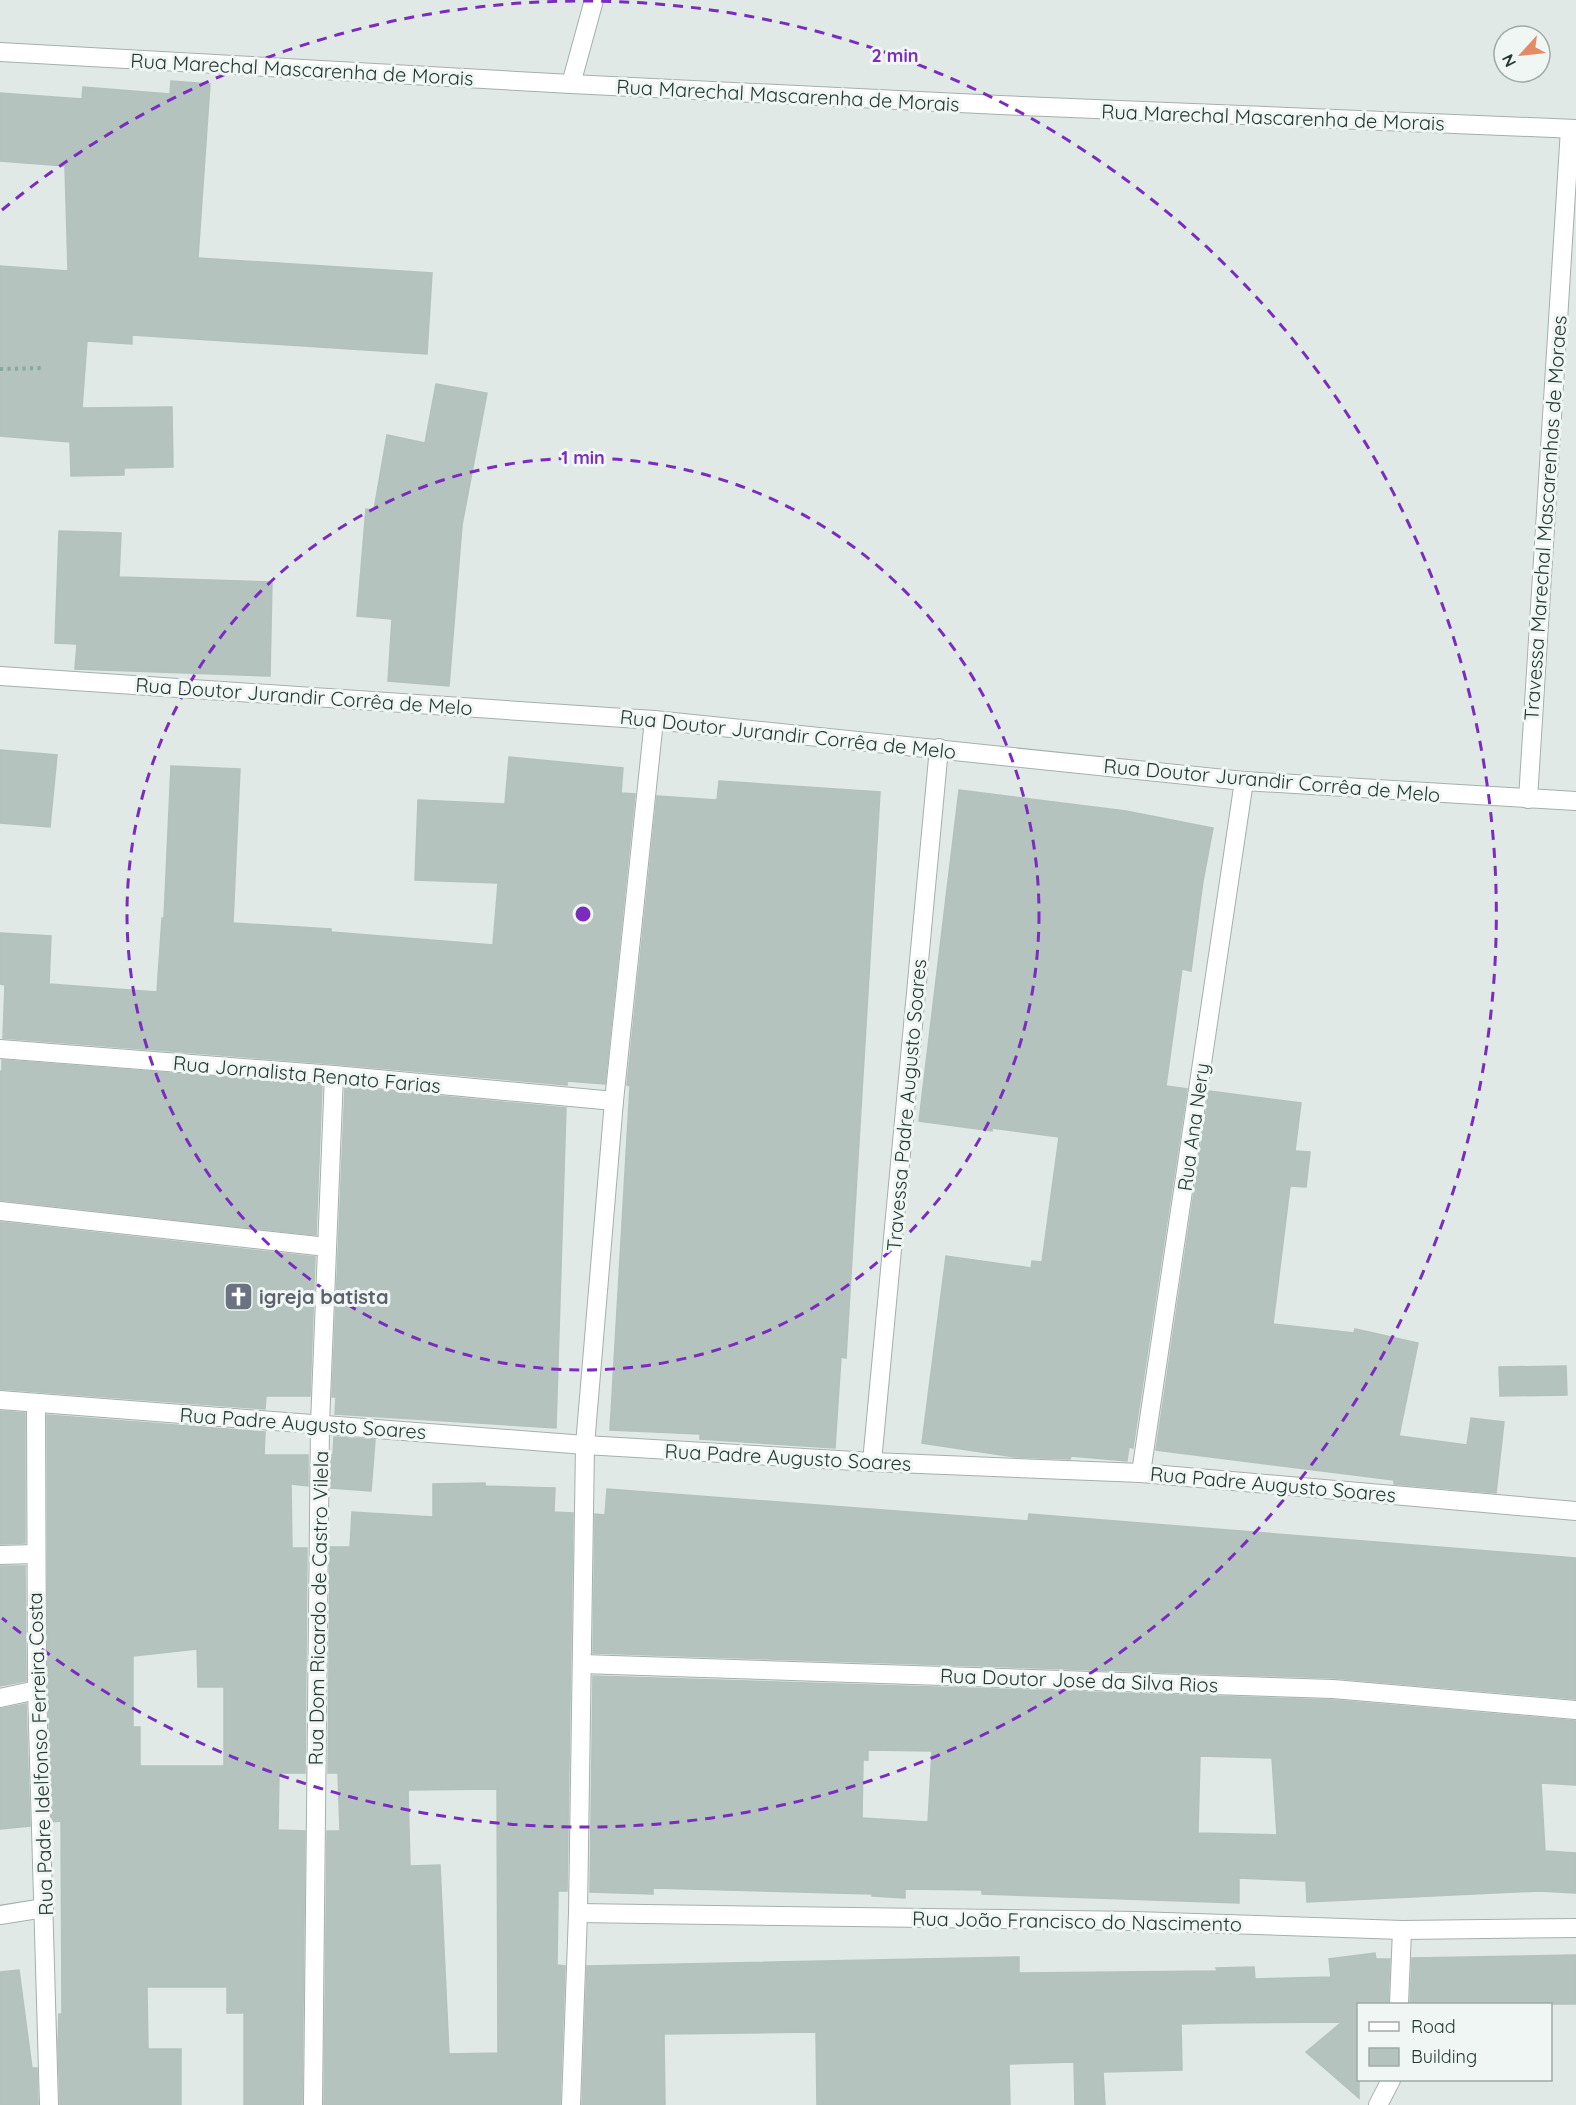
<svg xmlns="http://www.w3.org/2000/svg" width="1576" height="2105" viewBox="0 0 1576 2105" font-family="Quicksand,sans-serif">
<rect width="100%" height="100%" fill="#e0e9e5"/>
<g fill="#b5c3be" stroke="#b3c2bc" stroke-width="1.5" fill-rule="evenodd">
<path d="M171,81L210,84L198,258L432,273L427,354L132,335V344L87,341L82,408L172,407L173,467L124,468V475L71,476L70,442L0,436V266L68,271L65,166L0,161V93L82,99L83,87L170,94Z"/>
<path d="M436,384L487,393L462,525L449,686L388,681L392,619L357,616L366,509L374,510L387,435L425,443Z"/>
<path d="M59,531L121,533L119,577L272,582L270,676L75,669L77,644L55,643Z"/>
<path d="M0,750L57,755L50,827L0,823Z"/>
<path d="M509,757L623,768L621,793L635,794L605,1084L567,1081V1085L335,1064L3,1038L5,985L0,984V933L51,936L49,984L157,992L162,918H164L171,766L240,769L233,923L331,929V932L493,945L498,883L415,880L418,800L505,804Z"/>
<path d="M719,781L880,792L846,1358L841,1357L835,1448L700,1439V1434L610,1430L630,1086L627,1085L657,796L717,800Z"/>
<path d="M959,790L1126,811L1213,828L1203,881L1191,971L1182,969L1166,1086L1187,1089L1133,1448L1129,1447L1127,1461L1071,1456L1070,1459L1015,1457L922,1443L946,1256L1031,1268L1032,1261L1042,1262L1059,1137L992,1128V1131L919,1121Z"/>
<path d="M2,1060L322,1085L316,1235L0,1200V1071H2Z"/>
<path d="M345,1087L566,1108L556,1428L335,1414L336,1397H332Z"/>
<path d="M1209,1091L1301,1103L1295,1151L1310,1152L1306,1187L1290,1186L1273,1324L1354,1333L1355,1329L1418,1343L1399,1436L1467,1445L1471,1418L1504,1422L1496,1493L1394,1484V1480L1156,1450Z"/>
<path d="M0,1222L315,1257L310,1396H266L265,1409L0,1389Z"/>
<path d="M1566,1366L1567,1395L1500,1396L1499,1367Z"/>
<path d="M0,1411L25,1413V1543L0,1544Z"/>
<path d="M47,1415L265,1432L264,1455H308V1486L291,1484L292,1548H307L305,1773H279L278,1830L305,1831L302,2105H244V2013H227V1987H147L148,2049H181V2105H60L58,2043L59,2014H62L61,1821L52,1822L48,1690ZM197,1649L198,1687H224V1766H140V1727H133V1656Z"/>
<path d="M334,1437L375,1440L371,1491L331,1488V1455H333Z"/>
<path d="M485,1483V1486L555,1488L554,1512L573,1513L567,1891H558L557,1965L565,1966L560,2105H324L327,1831H340L338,1773H328L330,1547H350L352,1512L433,1517V1484ZM497,1789L498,2053L449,2054L440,1865L410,1866L408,1790Z"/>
<path d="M607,1489L1028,1521L1029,1514L1576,1558V1699L1333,1678L593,1653L595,1514L605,1515Z"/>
<path d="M0,1566H25L26,1681L0,1686Z"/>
<path d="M593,1676L1332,1700L1576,1721V1785L1541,1783L1545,1851L1576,1853V1893L1539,1891L1307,1902L1306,1881L1239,1878V1903L982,1894V1890L905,1889V1898L872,1896V1894L653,1888V1894L590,1892ZM868,1750L932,1751L928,1822L862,1818L863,1760H868ZM1200,1756L1272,1758L1277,1835L1198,1833Z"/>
<path d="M26,1704L30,1826L0,1829V1709Z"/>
<path d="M1375,1953L1376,1959H1390L1388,2004H1359V2098L1306,2052L1342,2022L1218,2023L1181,2024L1182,2070L1103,2072L1105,2105H1075L1074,2062L1009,2064L1010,2105H817L816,2032L664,2034L665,2105H582L587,1966L1019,1957V1973L1217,1971L1216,1968L1254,1967L1255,1979L1331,1977L1329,1959Z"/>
<path d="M1576,1955V2004H1410L1412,1958Z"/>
<path d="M19,1970L32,2068H37L38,2105H0V1972Z"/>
</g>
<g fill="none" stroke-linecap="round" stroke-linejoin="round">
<defs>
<g id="minor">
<path d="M0,52L571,84L1000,105L1576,129"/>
<path d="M571,84L594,0"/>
<path d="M0,676L654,720L1244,781L1576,801"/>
<path d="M1528,799L1570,129"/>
<path d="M0,1049L334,1075L614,1101"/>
<path d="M0,1211L327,1247"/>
<path d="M0,1400L585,1445L872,1462L1141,1473L1576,1511"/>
<path d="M36,1403L37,1690L49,2105"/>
<path d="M872,1462L939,748"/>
<path d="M1141,1473L1244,781"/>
<path d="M0,1555L35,1554"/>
<path d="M582,1664L1333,1689L1576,1710"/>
<path d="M0,1698L37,1690"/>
<path d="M578,1913L1135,1921L1402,1930L1576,1928"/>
<path d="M0,1915L44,1908"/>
<path d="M1399,2004L1402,1930"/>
<path d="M313,2105L320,1424L334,1075"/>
<path d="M571,2105L578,1913L585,1445L614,1101L654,720"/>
<path d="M1378,2105L1391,2080"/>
</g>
</defs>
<use href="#minor" stroke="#a4b0ac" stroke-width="20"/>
<path stroke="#84a99f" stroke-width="4" stroke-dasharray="3 4.5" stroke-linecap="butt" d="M0,369L43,368"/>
<use href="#minor" stroke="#fff" stroke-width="18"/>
</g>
<g fill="none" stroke="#7b2cbf" stroke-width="3" stroke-dasharray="10 8">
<circle cx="583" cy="914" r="456"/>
<path d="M2 210A913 913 0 1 1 2 1618"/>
</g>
<defs>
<symbol id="church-square" viewBox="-11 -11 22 22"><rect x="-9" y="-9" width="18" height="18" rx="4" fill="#6b7280" stroke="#f0f6f3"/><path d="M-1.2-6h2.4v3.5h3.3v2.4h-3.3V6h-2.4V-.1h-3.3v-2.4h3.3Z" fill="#fff"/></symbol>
</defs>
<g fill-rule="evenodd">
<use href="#church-square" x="222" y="1280" width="33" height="33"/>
</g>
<g text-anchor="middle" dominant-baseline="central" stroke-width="6" stroke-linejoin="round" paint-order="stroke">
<g font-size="20" fill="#233733" stroke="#f0f6f3">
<text transform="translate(302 69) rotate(3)">Rua Marechal Mascarenha de Morais</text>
<text transform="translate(788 95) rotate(3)">Rua Marechal Mascarenha de Morais</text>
<text transform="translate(1273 117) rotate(2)">Rua Marechal Mascarenha de Morais</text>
<text transform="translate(1545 518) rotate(-86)">Travessa Marechal Mascarenhas de Moraes</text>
<text transform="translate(304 696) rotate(4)">Rua Doutor Jurandir Corrêa de Melo</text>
<text transform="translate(788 734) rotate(6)">Rua Doutor Jurandir Corrêa de Melo</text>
<text transform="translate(1272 780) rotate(5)">Rua Doutor Jurandir Corrêa de Melo</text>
<text transform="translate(307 1074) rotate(5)">Rua Jornalista Renato Farias</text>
<text transform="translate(906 1105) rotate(-85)">Travessa Padre Augusto Soares</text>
<text transform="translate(1193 1127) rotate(-82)">Rua Ana Nery</text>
<text transform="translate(303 1423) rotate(4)">Rua Padre Augusto Soares</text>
<text transform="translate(788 1457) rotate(3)">Rua Padre Augusto Soares</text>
<text transform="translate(1273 1484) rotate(5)">Rua Padre Augusto Soares</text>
<text transform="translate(318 1608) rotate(-89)">Rua Dom Ricardo de Castro Vilela</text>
<text transform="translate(1079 1680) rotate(2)">Rua Doutor Jose da Silva Rios</text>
<text transform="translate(40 1754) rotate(-92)">Rua Padre Idelfonso Ferreira Costa</text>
<text transform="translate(1077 1921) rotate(1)">Rua João Francisco do Nascimento</text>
</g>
<g font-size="20" font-weight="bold" fill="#5b616d" stroke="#f0f6f3" text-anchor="start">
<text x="259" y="1296">igreja batista</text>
</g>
</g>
<circle cx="583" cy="914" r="9" fill="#7b2cbf" stroke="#f0f6f3" stroke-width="3"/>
<g font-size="18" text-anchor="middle" font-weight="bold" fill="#7b2cbf" stroke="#f0f6f3" stroke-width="6" stroke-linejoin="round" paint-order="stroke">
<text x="895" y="62">2 min</text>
<text x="583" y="464">1 min</text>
</g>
<rect x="1357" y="2003" width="195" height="78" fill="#f0f6f3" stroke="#9eaaa6" stroke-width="1.5"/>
<rect x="1369" y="2022" width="30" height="9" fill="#ffffff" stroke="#9eaaa6" stroke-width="1.5"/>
<text x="1411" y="2033" font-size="18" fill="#233733">Road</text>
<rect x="1369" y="2048" width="30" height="18" fill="#b5c3be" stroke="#9eaaa6" stroke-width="1.5"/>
<text x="1411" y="2063" font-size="18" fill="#233733">Building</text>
<g transform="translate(1522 54) rotate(243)"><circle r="28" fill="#f0f6f3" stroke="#9eaaa6" stroke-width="1.5"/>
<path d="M0-4.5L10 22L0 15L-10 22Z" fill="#e28b65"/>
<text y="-9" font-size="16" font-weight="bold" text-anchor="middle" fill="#233733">N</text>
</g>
</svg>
